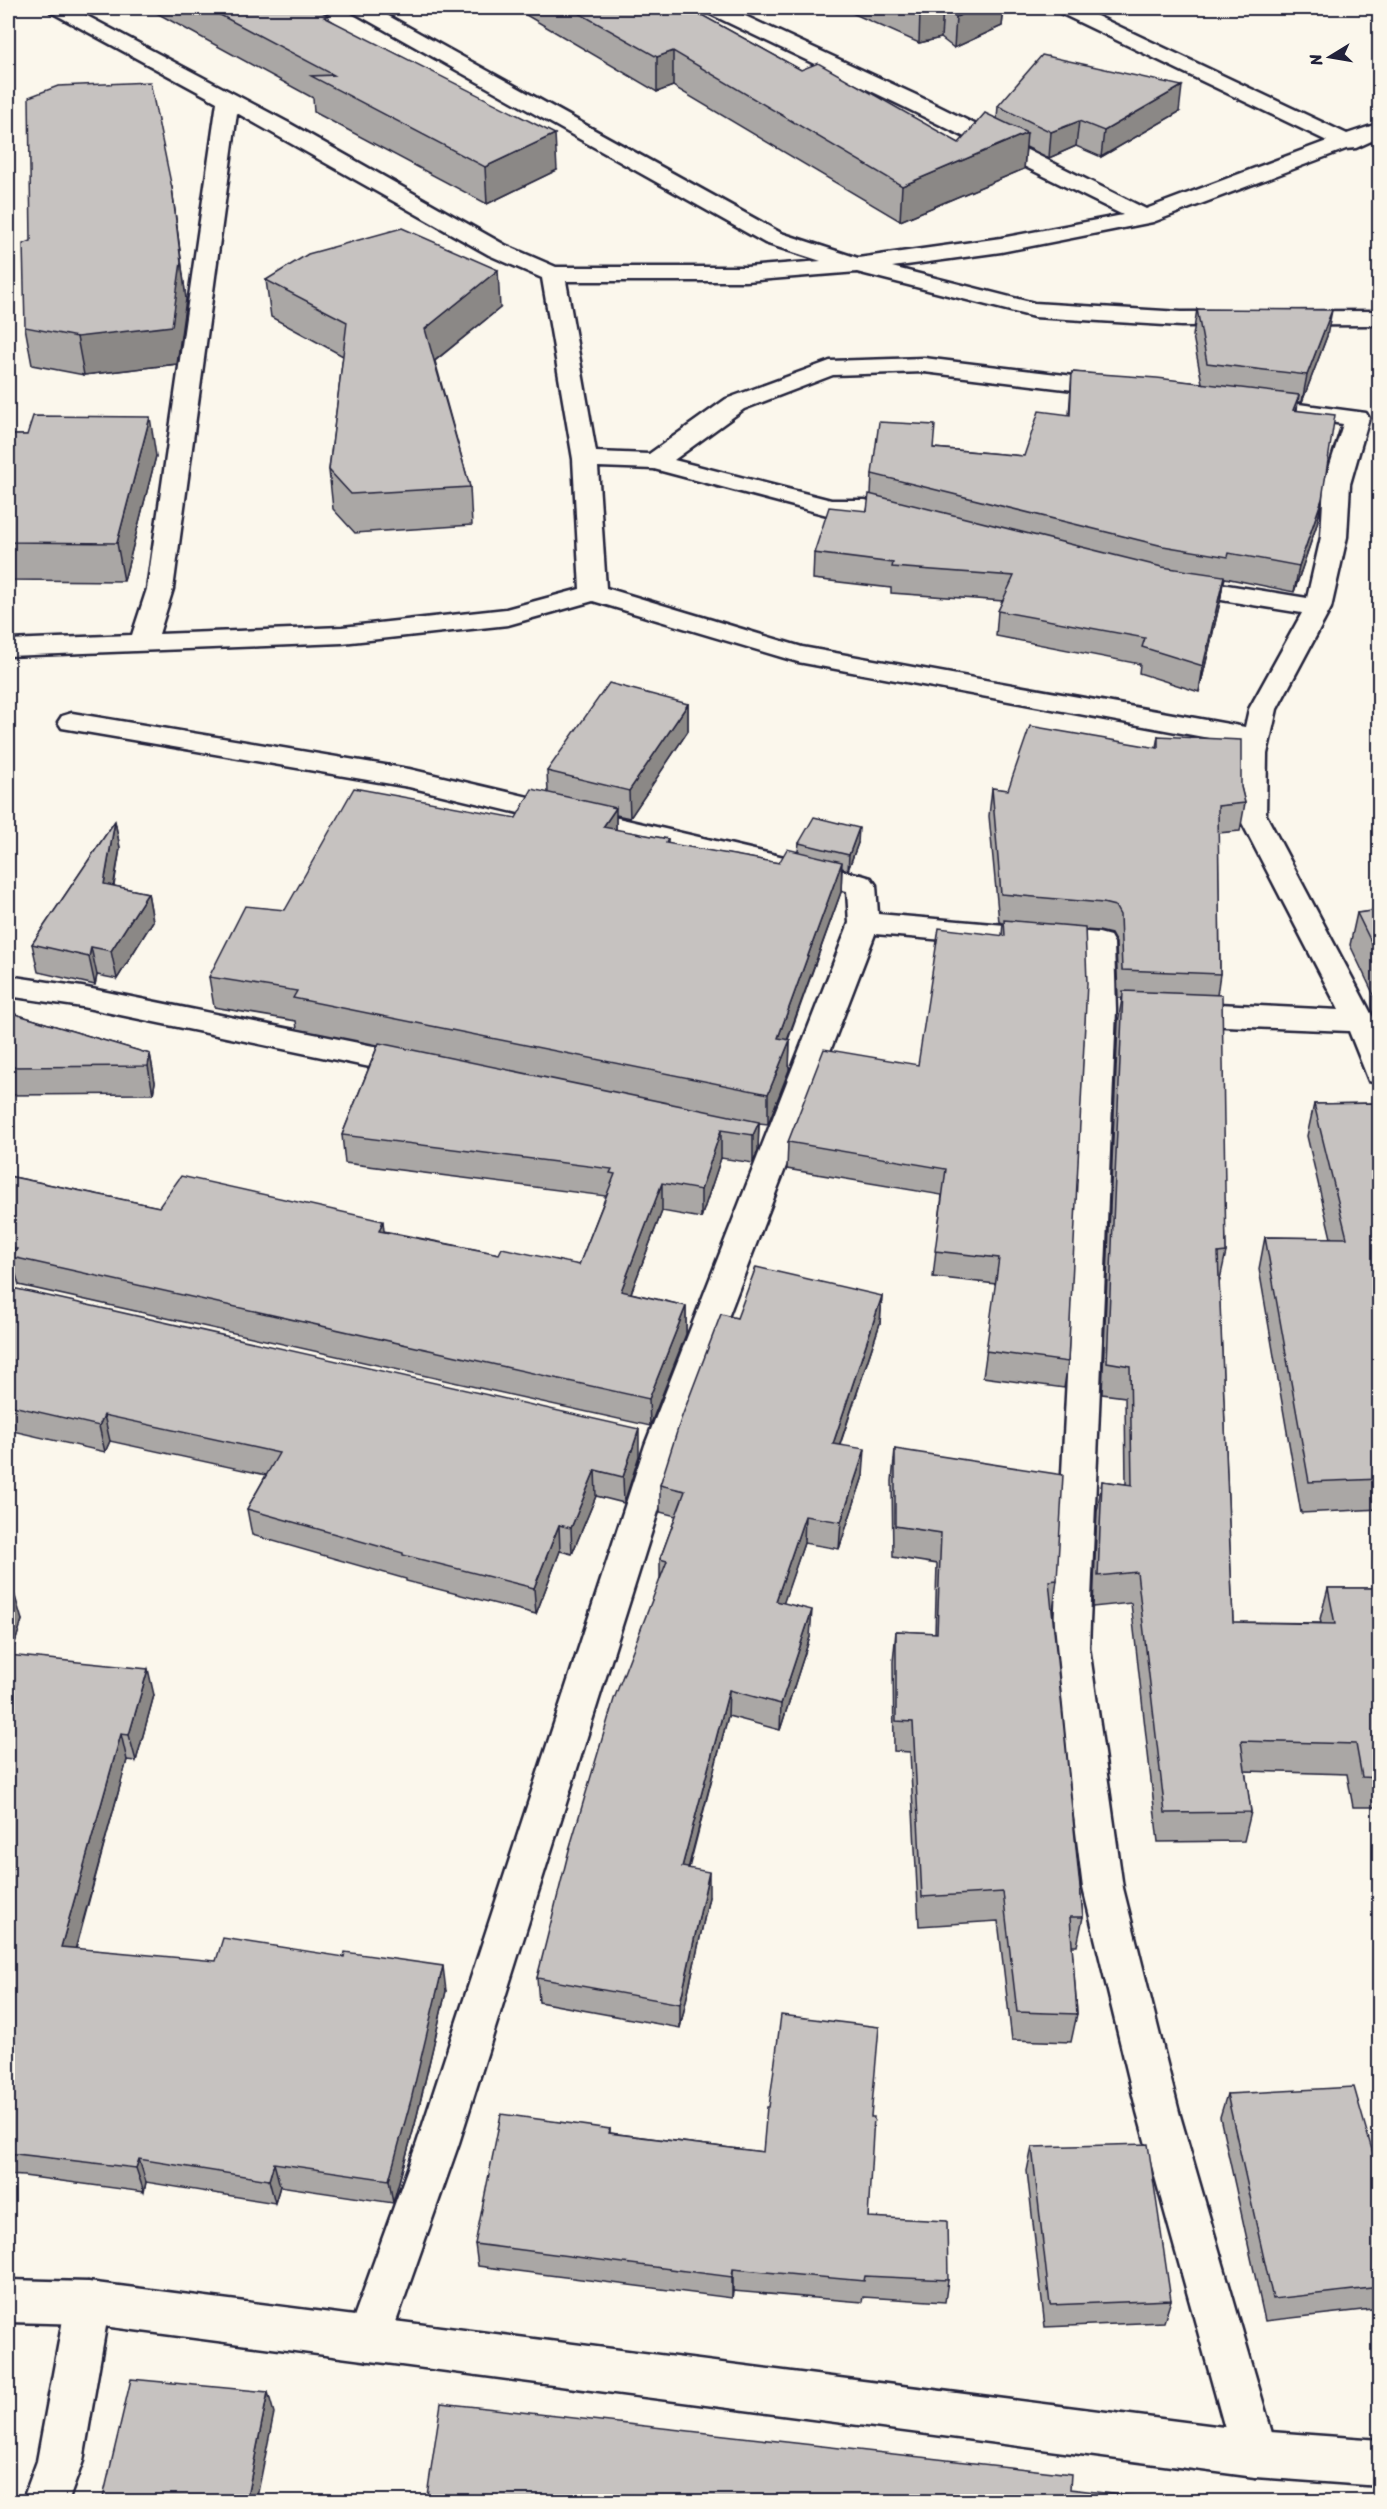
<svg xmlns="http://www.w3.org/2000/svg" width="1387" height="2509" viewBox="0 0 1387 2509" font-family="Sriracha,sans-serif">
<rect width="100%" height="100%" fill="#fbf7ec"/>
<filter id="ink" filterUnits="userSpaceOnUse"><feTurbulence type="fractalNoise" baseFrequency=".0167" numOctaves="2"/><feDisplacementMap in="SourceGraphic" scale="12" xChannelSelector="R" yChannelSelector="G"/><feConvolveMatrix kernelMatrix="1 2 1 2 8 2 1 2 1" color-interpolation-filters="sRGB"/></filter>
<g filter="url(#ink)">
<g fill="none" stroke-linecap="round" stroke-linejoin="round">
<defs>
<g id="minor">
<path d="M48,8H72L289,123L505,245L556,267H746L821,261L765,243L353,12L350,8H374L781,233L858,258L1001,238L1123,215L900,105L706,12L703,8H728L916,95L1146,209L1327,141L1058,12L1055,8H1080L1347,134L1380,123V137L1356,148L1346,149L1153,222L1001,252L892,267L1034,303L1181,312L1380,311V325L1181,326L1034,317L857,272L746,281H566L596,452L649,454L726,399L830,361L924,358L1115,381L1124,383L1127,388L1124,393L1115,395L924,372L833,375L744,409L674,460L831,500H865L921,515L925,520L921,525L912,528L865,516H831L654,469L598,467L606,588L802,647L1245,727L1249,709L1302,613L1178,593L1169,591L1165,585L1169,579L1178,577L1307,598L1321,537L1324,484L1343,424L1282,415L1279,410L1282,405L1291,403L1366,413L1369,418L1350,484L1347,537L1331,608L1277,709L1267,754L1266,815L1375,1021L1380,1032V1084L1369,1081L1349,1031L1178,1024L1167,1020L1163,1013L1167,1006L1178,1002L1339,1010L1238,815L1241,744L798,662L593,601L508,625L342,643L8,656V640L132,635L147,589L217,102L51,12ZM237,113L489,255L542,278L573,459L580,589L506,609L342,627L159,634L173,589Z"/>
<path d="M72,713L409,769L861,875L871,878L876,885L878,914L1099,933L1110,936L1114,943L1116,1010L1089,1647L1123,1888L1179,2112L1278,2454L1271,2470L1255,2477L1239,2470L1232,2454L1137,2112L1083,1888L1053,1647L1086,1010L1084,952L875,934L679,1445L459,2143L390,2339L384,2354L368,2361L352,2354L346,2339L417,2143L645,1445L849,923L847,891L409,787L62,728L58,722L62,716Z"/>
<path d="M8,976L82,987L418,1055L429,1058L434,1066L429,1074L418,1077L82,1007L8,996Z"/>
<path d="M88,2282L103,2288L110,2303L83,2461L68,2502H22L37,2461L66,2303L73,2288Z"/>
</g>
<path id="major" d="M8,2280L88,2282L1255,2431L1380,2440V2486L1255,2477L88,2324L8,2322Z"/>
</defs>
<use href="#minor" stroke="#22223b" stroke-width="5"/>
<use href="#major" stroke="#22223b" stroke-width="5"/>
<use href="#minor" fill="#fbf7ec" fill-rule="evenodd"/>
<use href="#major" fill="#fbf7ec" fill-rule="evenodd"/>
</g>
<g fill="#aaa7a5" stroke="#22223b" stroke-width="1.5">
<path d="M153,8H314L328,15L329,19L557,170L487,204L314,112L313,98L153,11Z"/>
<path d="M525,8H689L801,70L959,143L997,119L998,106L1179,112L1101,157L1076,146L1049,158L1026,147L1024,169L900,221L673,86L657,92L526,15Z"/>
<path d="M841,8H1004L1002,26L954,48L941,38L919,43Z"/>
<path d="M172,188L186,299L177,364L84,375L32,365L25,327Z"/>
<path d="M266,280L500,308L435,361L470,487L472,525L355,533L333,509L329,470L343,356L271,317Z"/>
<path d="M1197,309L1327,336L1302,402H1298L1297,410L1322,499L1317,524L1294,592L1225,578L1224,582H1223L1220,602L1199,692L1139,673L1140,664L996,636L998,611L1003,601L891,593V588L813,579L814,553L867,511L871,494L872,474L934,448L1024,456L1069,415L1072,372L1202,383L1193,336Z"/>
<path d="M8,435H27L156,456L124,581L8,580Z"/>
<path d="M688,704V731L630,818L616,815V830L668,839V844L779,863L798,851L799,843H858L848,870L842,868L841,892L788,1040H790L789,1070L768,1124L759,1123L758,1150L753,1163L721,1158L701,1218L662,1211L631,1293L686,1306V1334L650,1426L19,1285L16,1275L8,1274V1176L159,1207L384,1231L499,1254L579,1265L606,1196L345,1163L342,1135L378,1045L297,1029L296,1021L214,1007L209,977L285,910L516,818L548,792L547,771Z"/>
<path d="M1158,736L1241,787L1245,803L1240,831L1218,833L1220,974L1217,995L1226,1252L1219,1284L1233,1622L1321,1623L1320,1619L1328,1588H1380V1807H1353L1347,1774L1245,1771L1251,1812L1244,1841L1158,1842L1131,1603L1093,1607L1097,1512L1102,1481L1126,1484L1125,1397L1102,1394L1118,1023L1122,998H1118L1116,943L1111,934L1099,931L1085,930L1068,1362L1064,1388L983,1377L996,1284L933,1277L942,1195L787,1169L788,1142L918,1065L1002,935L1003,923L999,922L989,816L992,788L1008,790L1156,747Z"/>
<path d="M115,821L120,848L114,886L148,893L153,921L117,979L97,975L95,985L38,972L32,944Z"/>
<path d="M1380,910V1008L1350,945L1357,913Z"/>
<path d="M8,1012L150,1054L155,1082L153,1094L8,1095Z"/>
<path d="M1380,1103V1509L1301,1513L1259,1269L1265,1237L1331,1238L1307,1136L1314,1104Z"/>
<path d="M8,1287L639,1456L624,1503L596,1496L572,1554L560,1551L536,1614L406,1581V1579L252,1535L247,1509L266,1475L110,1441L105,1452L8,1430Z"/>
<path d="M882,1296L880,1323L840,1445L863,1476L839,1549L804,1543L783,1603L810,1637L780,1730L728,1716L689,1868L709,1897L680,2028L539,2002L537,1978L660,1580V1559L676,1516L660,1512V1485L737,1318Z"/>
<path d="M895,1449L1057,1580L1053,1611L1083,1917L1077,1946H1072L1077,2014L1071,2042L1012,2040L998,1921L919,1926L910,1752L894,1751L893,1662L896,1631L935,1633L937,1564L893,1557L892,1481Z"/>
<path d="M8,1593L22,1620L11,1655L154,1695L136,1761L127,1760L76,1949L446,1991L415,2124L393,2203L280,2186L275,2203L146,2182L144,2192L24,2176L8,2175Z"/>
<path d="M1227,2094L1380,2178V2308L1265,2321L1220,2117Z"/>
<path d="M871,2117L868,2217L948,2280L945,2302L863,2297L862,2302L733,2291L732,2298L478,2266L475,2244L610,2129V2133L763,2152Z"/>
<path d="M1032,2147L1171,2300L1164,2322L1045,2327L1027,2171Z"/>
</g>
<g fill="#8b8886" stroke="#22223b" stroke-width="1.5">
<path d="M939,8H943L941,38L919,43L920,12Z"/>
<path d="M977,8H1004L1002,26L954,48L956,17Z"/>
<path d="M673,51V86L657,92V57Z"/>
<path d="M1182,86L1179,112L1101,157L1104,131Z"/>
<path d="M1079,121L1076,146L1049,158L1051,132Z"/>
<path d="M1027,133L1024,169L900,221L902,186Z"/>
<path d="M555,134L557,170L487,204L485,167Z"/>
<path d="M172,188L186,299L177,364L84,375L77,337Z"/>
<path d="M498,270L500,308L428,366L425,329Z"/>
<path d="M1332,310L1327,336L1302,402L1307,375Z"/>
<path d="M1299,395L1295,420L1293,410Z"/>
<path d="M150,417L156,456L124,581L117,543Z"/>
<path d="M1322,499L1317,524L1294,592L1299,566Z"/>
<path d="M1224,576L1220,602L1199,692L1203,666Z"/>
<path d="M688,704V731L630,818L629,791Z"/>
<path d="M616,808V839L603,827Z"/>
<path d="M115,821L120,848L109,911L104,884Z"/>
<path d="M859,828L858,843L848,870L849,855Z"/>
<path d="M842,862L841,892L777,1068L778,1038Z"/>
<path d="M148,893L153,921L117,979L111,951Z"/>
<path d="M91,947L97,975L95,985L89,957Z"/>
<path d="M790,1040L789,1070L768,1124V1094Z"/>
<path d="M150,1054L155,1082L153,1094L148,1066Z"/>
<path d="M759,1122L758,1150L753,1163V1135Z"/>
<path d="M721,1130V1158L701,1218V1190Z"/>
<path d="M662,1183V1211L621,1319V1291Z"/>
<path d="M383,1221L386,1249L379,1231Z"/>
<path d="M882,1296L880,1323L831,1471L833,1444Z"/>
<path d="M686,1306V1334L650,1426L649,1399Z"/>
<path d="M104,1415L110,1441L105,1452L99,1426Z"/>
<path d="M639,1429V1456L624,1503L623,1477Z"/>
<path d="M865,1449L863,1476L839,1549L841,1522Z"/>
<path d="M595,1470L596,1496L572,1554L571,1528Z"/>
<path d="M805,1516L804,1543L775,1628L776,1601Z"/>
<path d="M559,1525L560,1551L536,1614L534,1588Z"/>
<path d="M14,1593L22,1620L8,1666V1613Z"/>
<path d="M812,1610L810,1637L780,1730L781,1704Z"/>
<path d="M148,1669L154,1695L136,1761L129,1735Z"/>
<path d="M729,1690L728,1716L682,1892V1867Z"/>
<path d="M121,1734L127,1760L69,1972L61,1947Z"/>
<path d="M709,1872V1897L680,2028V2004Z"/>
<path d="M443,1966L446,1991L415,2124L393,2203L389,2180Z"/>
<path d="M139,2159L146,2182L144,2192L136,2168Z"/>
<path d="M274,2163L280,2186L275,2203L269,2180Z"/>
<path d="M733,2269V2291L732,2298V2277Z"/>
<path d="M268,2392L274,2413L256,2502H246Z"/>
</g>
<g fill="#c6c2c0" stroke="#22223b" stroke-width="1.5">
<path d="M207,8H314L328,15L324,17L555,134L485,167L311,76L334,75Z"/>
<path d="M570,8H689L801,70L818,63L959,143L985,113L1027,133L902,186L673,51L657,57Z"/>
<path d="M911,8H939L920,12Z"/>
<path d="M944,8H977L956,17Z"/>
<path d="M1042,55L1182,86L1104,131L1079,121L1051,132L998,106Z"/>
<path d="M150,82L172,188L181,262L172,326L77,337L25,327L23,244L31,241L29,97L58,86Z"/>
<path d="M402,228L498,270L425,329L470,487L351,494L329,470L347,322L266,280L308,254Z"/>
<path d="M1197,309L1332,310L1307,375L1207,363Z"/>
<path d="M1072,372L1157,378L1299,395L1293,410L1335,415L1322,499L1299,566L1229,553L1228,557L1163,546L872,474L879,422L935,425L933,448L1024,456L1039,411L1070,415Z"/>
<path d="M33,416L150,417L117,543L8,542V435H27Z"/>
<path d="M869,494L1162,567L1224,576L1203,666L1142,647L1145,638L998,611L1014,576L892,567L893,563L814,553L829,507L867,511Z"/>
<path d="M609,683L688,704L629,791L547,771Z"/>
<path d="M1030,726L1158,748V736L1241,740V787L1245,803L1218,806L1220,974L1122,970L1120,915L1115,906L1103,903L1001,894L992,788L1008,790Z"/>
<path d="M354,788L516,818L532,789L616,808L603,827L668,839L666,843L779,863L787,849L842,862L778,1038L790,1040L768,1094L293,998L297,991L209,977L245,906L285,910Z"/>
<path d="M814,817L859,828L849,855L799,843Z"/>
<path d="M115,821L104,884L148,893L111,951L91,947L89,957L32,944Z"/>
<path d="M1380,910V960L1357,913Z"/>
<path d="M1004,920L1085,927L1087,983L1068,1362L986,1351L999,1258L935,1251L946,1169L788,1142L824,1049L918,1065L939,928L1005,936Z"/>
<path d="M1123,991L1222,995L1226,1252L1218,1253L1233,1622L1335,1624L1328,1588H1380V1778L1362,1777L1356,1744L1241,1741L1251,1812L1165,1813L1137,1572L1098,1576L1102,1481L1132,1485L1130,1366L1107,1362Z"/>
<path d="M8,1012L150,1054L148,1066L8,1067Z"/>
<path d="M379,1043L759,1122L753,1135L721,1130L701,1190L662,1183L621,1291L686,1306L649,1399L12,1257L17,1249L8,1247V1176L159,1207L181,1176L383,1221L379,1231L499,1254L502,1248L579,1265L615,1174L610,1173L612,1169L342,1135Z"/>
<path d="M1380,1103V1479L1309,1482L1265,1237L1347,1238L1314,1104Z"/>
<path d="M756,1267L882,1296L833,1444L865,1449L841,1522L805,1516L776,1601L812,1610L781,1704L729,1690L682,1867L709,1872L680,2004L537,1978L569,1850L614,1699L667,1561L660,1559L685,1491L660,1485L681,1419L721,1314L737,1318Z"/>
<path d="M8,1287L639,1429L623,1477L595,1470L571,1528L559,1525L534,1588L403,1555V1553L247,1509L279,1453L104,1415L99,1426L8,1405Z"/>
<path d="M895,1449L1063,1475L1057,1580L1049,1581L1083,1917H1070L1077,2014L1017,2012L1003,1892L922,1897L913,1722L896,1721V1631L937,1633L941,1533L895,1526Z"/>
<path d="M8,1593H14L8,1613Z"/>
<path d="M8,1655L148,1669L129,1735L121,1734L61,1947L216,1961L223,1938L344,1957L345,1952L443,1966L411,2100L389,2180L274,2163L269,2180L139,2159L136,2168L8,2153Z"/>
<path d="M781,2015L879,2027L871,2117H874L868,2217L947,2221L948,2280L865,2276L864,2281L733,2269L732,2277L475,2244L501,2114L610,2129L609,2133L763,2152L767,2107H769Z"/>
<path d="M1354,2087L1380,2178V2287L1273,2299L1227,2094Z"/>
<path d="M1148,2144L1171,2300L1050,2305L1032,2147Z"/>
<path d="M131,2379L268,2392L246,2502H102Z"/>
<path d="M441,2403L1071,2474L1070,2489L1182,2502H426Z"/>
</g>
</g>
<rect width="1387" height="2509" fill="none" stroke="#fbf7ec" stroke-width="30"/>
<rect x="15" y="15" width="1357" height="2479" fill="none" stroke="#22223b" stroke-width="2" filter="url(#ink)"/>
<g transform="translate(1330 57) rotate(259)" stroke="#fbf7ec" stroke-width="4.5" paint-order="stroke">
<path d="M0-4.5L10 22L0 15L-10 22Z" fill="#22223b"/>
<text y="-9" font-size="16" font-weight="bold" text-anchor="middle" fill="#22223b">N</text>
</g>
</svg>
